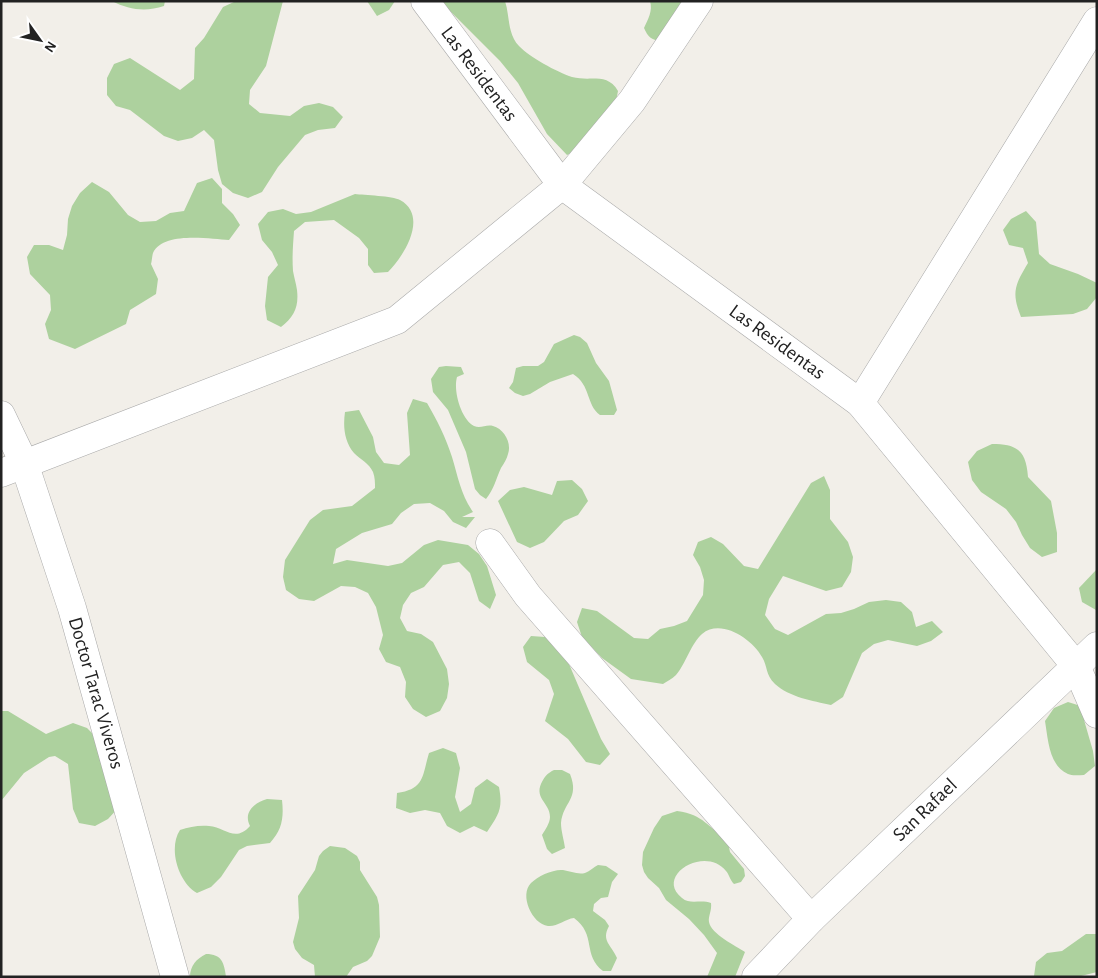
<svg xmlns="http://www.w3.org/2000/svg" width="1098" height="978" viewBox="0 0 1098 978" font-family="'Alegreya Sans',sans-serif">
<rect width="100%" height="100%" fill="#f2efe9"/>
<g fill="#add19e">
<path d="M112,1H165L164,6C146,12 129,10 112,1Z"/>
<path d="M236,1H283L266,66L250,90L249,104L260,113L290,116L304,106L319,103L333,107L343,117L335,128L318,130L305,135L278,167L262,192L248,198L233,193L222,184L218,170L214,140L204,130L192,138L178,141L164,136L130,110L116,106L107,95V78L114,64L130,58L180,90L194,79L195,48L204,38L223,7Z"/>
<path d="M367,1H395L389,10L377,16Z"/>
<path d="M440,1H505C510,16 507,33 519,46C529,57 557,72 572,77C590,82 607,72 618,91L616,101L594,141L567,155L547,134L518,83L500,61Z"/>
<path d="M650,1H697L661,41C651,40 648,37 644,28C648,19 653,11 650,1Z"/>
<path d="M212,178L222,189V203L233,214L240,225L229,240C210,239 163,231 153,253C152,256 152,261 151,264L158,279L156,294L130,310L126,324L75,349L49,339L45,324L51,310L50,295L30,274L27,257L34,245H49L63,250L67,235L68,219L72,206L80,193L92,182L109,192L128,215L140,222L156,221L170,213L184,211L197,183Z"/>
<path d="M355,194C364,195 393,196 400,200C429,216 404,256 388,272L374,273L368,265V249L359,238L334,220L305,222L294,231C293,245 292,257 293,271C294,277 296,283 297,290C299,307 294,317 281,327L267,320L265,306L268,277L278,265L272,252L262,240L258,224L268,212L283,209L296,214L311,212Z"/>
<path d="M1026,211L1036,222L1039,254L1050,264L1078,274L1097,283V297L1087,309L1073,314L1021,317C1011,292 1015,285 1028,263L1023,248L1009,245L1003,230L1011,219Z"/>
<path d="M574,335L580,337L587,343L596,363L609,381L617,410L614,415H600C586,405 591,385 573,374L550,382L530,394L523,396L515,393L509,388L513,382L516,368L523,366H538L544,362L554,344Z"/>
<path d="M446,366L461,367L464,374L457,377C453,391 461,419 474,426C481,429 486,424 493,426C504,429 512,443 508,454C507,459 504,463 501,468C496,479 494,489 486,499L480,495L475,489L466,452L448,410L433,392L431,379L439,367Z"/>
<path d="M413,399L427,403C437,420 446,438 452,457C458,477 461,495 473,512L462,517H475L466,528L453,522L444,511L430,503L414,504L401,513L392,524L362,533L336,549L333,564L347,560L388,566L402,563L424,545L438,540L468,545L479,554L487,566L496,595L490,609L479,601L470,573L459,562L443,565L424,587L411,593L403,605L400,618L407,631L421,634L433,642L447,669L449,684L447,698L440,711L426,717L413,709L405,697L406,682L400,667L386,662L379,649L383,635L376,607L368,593L355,587L341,586L314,601L299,599L286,590L283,577L285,560L310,520L323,510L352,506L375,488C375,483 375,477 373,472C369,463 361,460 354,453C344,441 343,426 345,412L359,410L373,437L376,452L384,463L399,465L410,455L407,413Z"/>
<path d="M992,444C1018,444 1026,451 1028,477L1051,501L1057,533V552L1042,557L1030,548L1022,535L1016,522L1006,509L981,492L972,480L968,462L977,451Z"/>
<path d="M824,476L830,490V519L848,542L853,557L851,572L842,587L826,591L783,576L769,599L765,615L775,629L788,635L826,614L841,613L854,609L869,602L886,600L901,602L912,612L916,627L932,621L943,632L931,641L917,646L888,640L874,644L862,653L843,697L831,705C813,701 789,697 775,684C765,674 768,667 762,657C752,639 721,618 702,634C692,642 685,665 676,675C672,679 667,681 663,684L631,679L602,658L582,637L577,622L582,608L597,611L634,638L648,639L660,629L674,626L687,621L703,595L704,580L700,567L693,555L698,542L711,537L723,544L744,566L758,569L811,483Z"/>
<path d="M572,480L582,489L588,501L578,515L564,521L544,542L530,548L517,542L498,501L510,490L524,487L552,495L557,481Z"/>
<path d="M1097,569V609L1096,610L1082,602L1079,588Z"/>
<path d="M531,636L545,637L566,657L601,739L610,754L600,765L586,762L568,739L545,721L554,694L549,680L527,662L523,647Z"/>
<path d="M1068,702L1084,707L1089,706L1084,720L1093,751L1095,766L1084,775C1079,775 1072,776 1068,774C1049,766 1048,739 1045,721L1054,708Z"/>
<path d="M1,711H8L46,734L73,723L87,728L97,738L119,807L108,819L95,826L79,823L73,809L68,764L55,756L49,757L24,773L1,801Z"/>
<path d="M443,748L456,753L460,768L455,797L460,812L471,804L475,788L487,779L499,787C503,809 499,814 487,832L474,826L460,833L447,826L440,813L425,810L410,813L396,808L397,793C425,789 422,776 429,753Z"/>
<path d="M554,770H562L570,774C580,799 563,802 561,823C561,831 564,840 565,848L552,854L547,849L542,835C545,830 550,823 550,817C550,802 532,798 543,780C546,775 548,773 554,770Z"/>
<path d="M267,799L282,800C284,818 282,830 270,843L247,846L239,850L221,877L211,887L197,893C178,882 168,848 180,830C189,827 199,825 209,826C225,827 235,843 250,826C243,812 254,803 267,799Z"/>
<path d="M677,811C705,815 706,827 727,838L730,852L744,869L745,876L741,882L734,884C730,880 729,874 726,871C705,845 654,876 682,898C690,905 701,899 711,903C712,911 708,916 709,922C711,934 736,946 745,952L735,977H707L717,953L704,935L689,919L666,900L659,888L648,878L644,872L642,865L643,852L654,828L662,816Z"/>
<path d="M330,846L345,848L357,856L360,862V870L377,897L379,905L380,937L372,956L367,961L353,967L346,977H315L314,965L302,958L295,949L293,942L299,918L298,896L315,870L319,856L323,851Z"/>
<path d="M598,865L606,866L618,874L612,882L608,897L601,898L594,904L593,911L605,920L609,926C601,941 611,944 617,958L611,971H603C582,955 597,935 574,918C565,919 557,927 548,926C532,924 519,895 531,883C538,876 553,869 563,870C570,871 578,875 585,873C590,871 594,867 598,865Z"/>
<path d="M1086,934H1097V972L1077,977L1034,976L1036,962L1047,953L1062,951Z"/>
<path d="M206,954C222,954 224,963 226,977H190C190,966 196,959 206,954Z"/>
</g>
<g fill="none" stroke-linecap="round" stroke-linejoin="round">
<defs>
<g id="minor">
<path d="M425,1L562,185L860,403L1076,666L1097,714"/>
<path d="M860,403L1097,21"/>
<path d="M1,415L24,463L72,608L175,977"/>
<path d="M1,473L397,320L562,185L632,101L699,1"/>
<path d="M490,543L528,596L811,919"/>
<path d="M756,977L811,919L1097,646"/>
</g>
</defs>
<use href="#minor" stroke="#a9a9a9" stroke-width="29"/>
<use href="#minor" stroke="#fff" stroke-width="28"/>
</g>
<g text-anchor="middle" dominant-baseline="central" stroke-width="5" stroke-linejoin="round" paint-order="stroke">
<g font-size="20" fill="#222" stroke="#fff">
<text transform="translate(479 74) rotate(53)">Las Residentas</text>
<text transform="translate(777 342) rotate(36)">Las Residentas</text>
<text transform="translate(96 693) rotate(74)">Doctor Tarac Viveros</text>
<text transform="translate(925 810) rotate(-44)">San Rafael</text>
</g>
</g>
<rect width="1098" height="978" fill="none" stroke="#222222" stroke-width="5"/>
<g transform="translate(40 40) rotate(123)" stroke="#ffffff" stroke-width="4" paint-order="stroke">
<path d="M0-4L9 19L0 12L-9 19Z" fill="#222222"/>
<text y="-8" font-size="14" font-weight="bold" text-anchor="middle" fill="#222222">N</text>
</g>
</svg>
